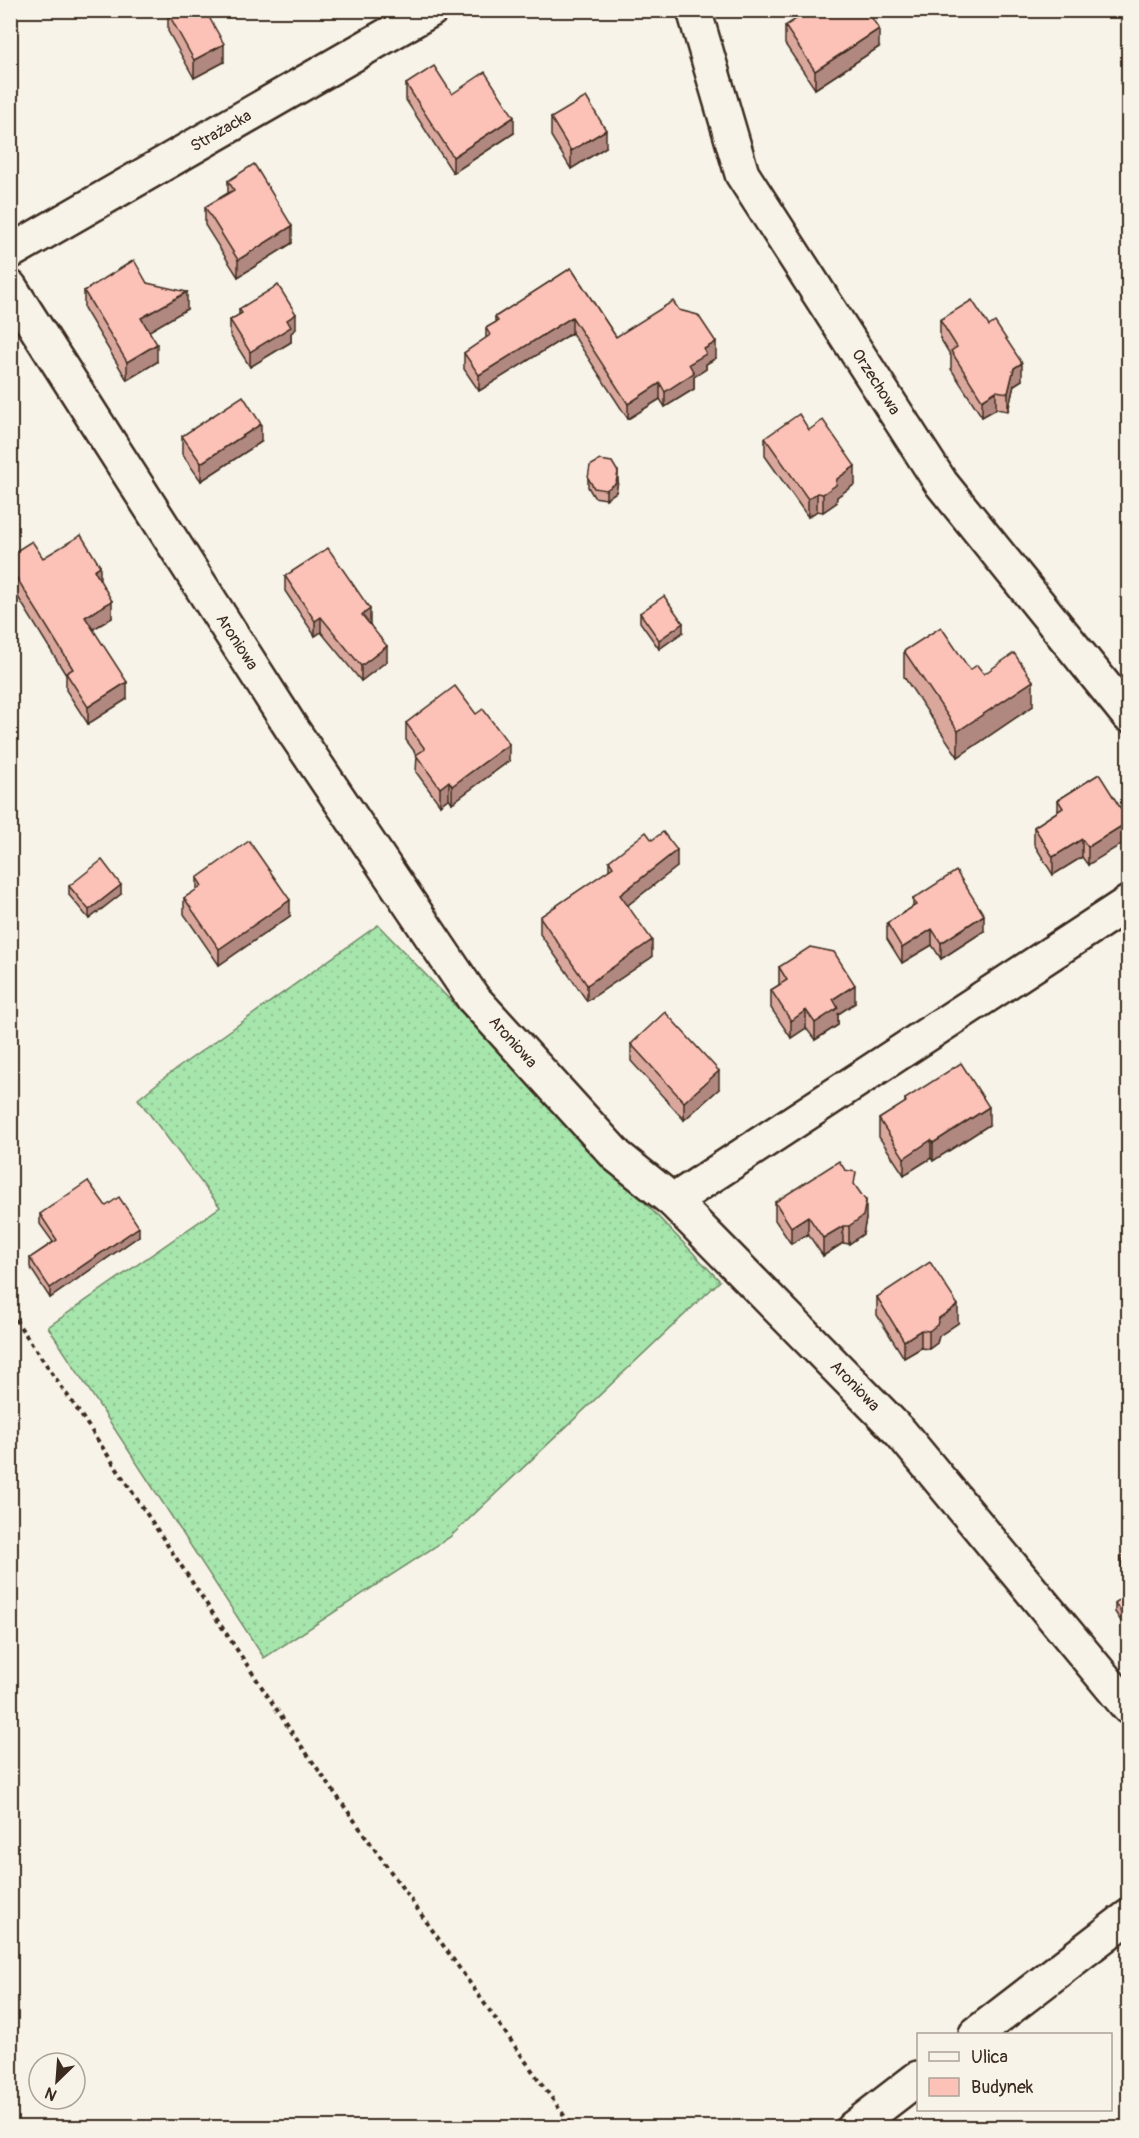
<svg xmlns="http://www.w3.org/2000/svg" width="1139" height="2138" viewBox="0 0 1139 2138" font-family="Pangolin,sans-serif">
<defs>
<pattern id="grass-dots" width="8" height="8" patternUnits="userSpaceOnUse" patternTransform="scale(1.5)"><rect width="8" height="8" fill="#a6e5ac"/><path d="M2 2h.1M6 6h.1" fill="none" stroke="#90c594" stroke-width="1.8" stroke-linecap="round"/></pattern>
</defs>
<rect width="100%" height="100%" fill="#f7f3e8"/>
<filter id="ink" filterUnits="userSpaceOnUse"><feTurbulence type="fractalNoise" baseFrequency=".0167" numOctaves="2"/><feDisplacementMap in="SourceGraphic" scale="12" xChannelSelector="R" yChannelSelector="G"/><feConvolveMatrix kernelMatrix="1 2 1 2 8 2 1 2 1" color-interpolation-filters="sRGB"/></filter>
<g filter="url(#ink)">
<path fill="url(#grass-dots)" stroke="#708865" stroke-width="1.5" d="M378,925L720,1281L450,1537L264,1658L48,1327L220,1207L138,1099L165,1077Z"/>
<g fill="none" stroke-linecap="round" stroke-linejoin="round">
<defs>
<g id="minor">
<path d="M694,10L742,174L941,483L1128,715"/>
<path d="M10,252L431,10"/>
<path d="M10,287L292,729L473,998L617,1156L673,1201L901,1433L1128,1707"/>
<path d="M673,1201L1128,903"/>
<path d="M976,2034L1128,1917"/>
<path d="M853,2128L918,2078"/>
</g>
</defs>
<use href="#minor" stroke="#3b2a1e" stroke-width="38"/>
<path stroke="#3b2a1e" stroke-width="4" stroke-dasharray="4.5 4.5" stroke-linecap="butt" d="M10,1312L81,1415L295,1737L573,2128"/>
<use href="#minor" stroke="#f7f3e8" stroke-width="33"/>
</g>
<g fill="#daa79d" stroke="#3b2a1e" stroke-width="1.5">
<path d="M168,13L224,62L194,78L168,31Z"/>
<path d="M785,26L879,47L815,89L785,44Z"/>
<path d="M406,84L452,94L514,133L453,173L406,100Z"/>
<path d="M551,118L606,147L571,169L551,136Z"/>
<path d="M228,181L292,243L238,277L205,225V207L228,193Z"/>
<path d="M571,268L616,337L679,310L716,358L706,364V369L694,377V389L665,407L660,399L628,419L572,333L479,391L464,369V353L486,338V328L495,323V317Z"/>
<path d="M147,283L187,309L149,331L157,362L127,380L84,308V291Z"/>
<path d="M239,309L296,329L291,333V342L250,367L230,335V320L239,315Z"/>
<path d="M940,320L1022,380L1014,385L1008,411L996,409L982,417L951,369V356L940,338Z"/>
<path d="M809,430L855,484L837,497L836,503L823,512L817,511L808,517L765,456V438Z"/>
<path d="M182,436L261,442L201,481L182,454Z"/>
<path d="M588,478L618,481L616,492L606,499L594,497L588,487Z"/>
<path d="M10,555L43,558L100,581L112,618L93,629L127,699L88,724L66,690V675L10,584Z"/>
<path d="M285,576L370,624L387,661L361,681L321,632L315,636L285,591Z"/>
<path d="M640,613L683,632L659,649L640,622Z"/>
<path d="M904,651L984,674L1033,706L958,757L904,677Z"/>
<path d="M406,723L509,761L452,803L449,798L440,805L416,772L417,755L406,740Z"/>
<path d="M1099,774L1088,865L1082,857L1053,875L1034,844V827L1058,811V800Z"/>
<path d="M652,840L677,867L628,905L652,957L587,1001L540,934V917L609,870V861Z"/>
<path d="M197,878L290,916L219,965L184,914V898L197,890Z"/>
<path d="M69,886L121,894L89,919L69,895Z"/>
<path d="M913,899L984,931L941,959L932,945L902,963L887,939V923L913,907Z"/>
<path d="M779,967L855,1003L838,1014V1025L815,1040L806,1028L791,1038L771,1008V990L779,985Z"/>
<path d="M631,1044L719,1089L684,1120L631,1061Z"/>
<path d="M905,1099L989,1125L933,1161L931,1158L904,1175L879,1137V1119L905,1103Z"/>
<path d="M856,1187L866,1219L863,1234L849,1244L843,1243L823,1256L808,1234L791,1244L775,1220V1202Z"/>
<path d="M106,1206L139,1236L50,1298L30,1267V1258L53,1242L40,1224V1214Z"/>
<path d="M877,1297L958,1323L939,1336L937,1343L929,1349L921,1348L904,1358L877,1315Z"/>
<path d="M1128,1552V1577L1121,1566V1557Z"/>
<path d="M1128,1594V1632L1115,1612V1603Z"/>
</g>
<g fill="#b18880" stroke="#3b2a1e" stroke-width="1.5">
<path d="M879,29V47L815,89V71Z"/>
<path d="M224,44V62L194,78V60Z"/>
<path d="M514,117V133L453,173V157Z"/>
<path d="M606,130V147L571,169V151Z"/>
<path d="M292,226V243L238,277V260Z"/>
<path d="M187,292V309L141,336V318Z"/>
<path d="M296,314V329L291,333V342L250,367V352L287,320Z"/>
<path d="M572,317V333L479,391V375Z"/>
<path d="M716,342V358L706,364V369L694,377V389L665,407V392L689,364L704,349Z"/>
<path d="M157,344V362L127,380V362Z"/>
<path d="M1022,363V380L1014,385L1008,411V393L1014,368Z"/>
<path d="M660,383V399L628,419V404Z"/>
<path d="M996,391V409L982,417V400Z"/>
<path d="M261,424V442L201,481V463Z"/>
<path d="M855,466V484L837,497L836,503L823,512V494L837,479Z"/>
<path d="M618,472V481L616,492L606,499V490Z"/>
<path d="M817,493V511L808,517V499Z"/>
<path d="M100,566V583L94,570Z"/>
<path d="M112,601V618L85,634V617Z"/>
<path d="M370,609V624L362,629V615Z"/>
<path d="M321,617V632L315,636V621Z"/>
<path d="M683,623V632L659,649V640Z"/>
<path d="M387,646V661L361,681V666Z"/>
<path d="M1033,681V706L958,757V731Z"/>
<path d="M127,682V699L88,724V707Z"/>
<path d="M509,744V761L452,803V786Z"/>
<path d="M449,781V798L440,805V788Z"/>
<path d="M1128,822V840L1088,865V847Z"/>
<path d="M1082,839V857L1053,875V857Z"/>
<path d="M677,850V867L620,911V895Z"/>
<path d="M121,885V894L89,919V910Z"/>
<path d="M290,900V916L219,965V949Z"/>
<path d="M984,915V931L941,959V943Z"/>
<path d="M932,929V945L902,963V948Z"/>
<path d="M652,940V957L587,1001V985Z"/>
<path d="M855,985V1003L838,1014V1025L815,1040V1023L833,999Z"/>
<path d="M806,1010V1028L791,1038V1021Z"/>
<path d="M719,1071V1089L684,1120V1102Z"/>
<path d="M989,1107V1125L933,1161V1143Z"/>
<path d="M931,1140V1158L904,1175V1158Z"/>
<path d="M866,1201V1219L863,1234L849,1244V1226Z"/>
<path d="M808,1216V1234L791,1244V1227Z"/>
<path d="M843,1226V1243L823,1256V1238Z"/>
<path d="M139,1227V1236L50,1298V1288Z"/>
<path d="M958,1305V1323L939,1336L937,1343L929,1349V1331L939,1318Z"/>
<path d="M921,1330V1348L904,1358V1341Z"/>
</g>
<g fill="#fdc2b7" stroke="#3b2a1e" stroke-width="1.5">
<path d="M173,10H205L224,44L194,60L168,13Z"/>
<path d="M810,10H867L879,29L815,71L785,26Z"/>
<path d="M434,66L452,94L485,72L514,117L453,157L406,84Z"/>
<path d="M586,97L606,130L571,151L551,118Z"/>
<path d="M254,164L292,226L238,260L205,207L234,190L228,181Z"/>
<path d="M134,260L147,283L187,292L141,318L157,344L127,362L84,291Z"/>
<path d="M571,268L616,337L673,301L679,310L698,315L716,342L704,349L706,354L689,364L694,373L665,392L660,383L628,404L572,317L479,375L464,353L490,335L486,328L498,321L495,317Z"/>
<path d="M278,285L296,314L287,320L291,327L250,352L230,320L242,313L239,309Z"/>
<path d="M972,300L989,326L995,322L1022,363L1014,368L1008,393L996,391L982,400L951,351L957,347L940,320Z"/>
<path d="M243,396L261,424L201,463L182,436Z"/>
<path d="M799,414L809,430L823,420L855,466L837,479L836,485L823,494L817,493L808,499L765,438Z"/>
<path d="M600,460L612,462L618,472L616,483L606,490L594,488L588,478L590,466Z"/>
<path d="M81,535L100,566L94,570L112,601L85,617L127,682L88,707L66,673L73,669L10,567V555L32,541L43,558Z"/>
<path d="M328,548L370,609L362,615L387,646L361,666L321,617L315,621L285,576Z"/>
<path d="M664,596L683,623L659,640L640,613Z"/>
<path d="M941,627L970,670L977,665L984,674L1014,653L1033,681L958,731L904,651Z"/>
<path d="M455,686L476,714L483,709L509,744L452,786L449,781L440,788L416,755L425,749L406,723Z"/>
<path d="M1099,774L1128,820V822L1088,847L1082,839L1053,857L1034,827L1063,808L1058,800Z"/>
<path d="M646,832L652,840L663,832L677,850L620,895L652,940L587,985L540,917L613,867L609,861Z"/>
<path d="M249,841L290,900L219,949L184,898L202,886L197,878Z"/>
<path d="M102,860L121,885L89,910L69,886Z"/>
<path d="M956,871L984,915L941,943L932,929L902,948L887,923L916,905L913,899Z"/>
<path d="M810,947L834,952L855,985L833,999L838,1008L815,1023L806,1010L791,1021L771,990L787,980L779,967Z"/>
<path d="M665,1012L719,1071L684,1102L631,1044Z"/>
<path d="M961,1063L989,1107L933,1143L931,1140L904,1158L879,1119L906,1102L905,1099Z"/>
<path d="M839,1161L845,1170L856,1172L854,1184L866,1201L863,1216L849,1226H843L823,1238L808,1216L791,1227L775,1202Z"/>
<path d="M88,1181L106,1206L119,1197L139,1227L50,1288L30,1258L57,1240L40,1214Z"/>
<path d="M930,1262L958,1305L939,1318L937,1325L929,1331L921,1330L904,1341L877,1297Z"/>
<path d="M1128,1552V1568L1121,1557Z"/>
<path d="M1128,1594V1623L1115,1603Z"/>
</g>
</g>
<g text-anchor="middle" dominant-baseline="central" stroke-width="4.5" stroke-linejoin="round" paint-order="stroke">
<g font-size="16" fill="#3b2a1e" stroke="#f7f3e8">
<text transform="translate(221 131) rotate(-30)">Strażacka</text>
<text transform="translate(876 382) rotate(57)">Orzechowa</text>
<text transform="translate(237 642) rotate(57)">Aroniowa</text>
<text transform="translate(513 1042) rotate(48)">Aroniowa</text>
<text transform="translate(855 1386) rotate(46)">Aroniowa</text>
</g>
</g>
<rect width="1139" height="2138" fill="none" stroke="#f7f3e8" stroke-width="36"/>
<rect x="18" y="18" width="1103" height="2102" fill="none" stroke="#3b2a1e" stroke-width="2" filter="url(#ink)"/>
<rect x="917" y="2033" width="195" height="78" fill="#f7f3e8" stroke="#aca397" stroke-width="1.5"/>
<rect x="929" y="2052" width="30" height="9" fill="#f7f3e8" stroke="#aca397" stroke-width="1.5"/>
<text x="971" y="2063" font-size="18" fill="#3b2a1e">Ulica</text>
<rect x="929" y="2078" width="30" height="18" fill="#fdc2b7" stroke="#aca397" stroke-width="1.5"/>
<text x="971" y="2093" font-size="18" fill="#3b2a1e">Budynek</text>
<g transform="translate(57 2081) rotate(205)"><circle r="28" fill="#f7f3e8" stroke="#aca397" stroke-width="1.5"/>
<path d="M0-4.5L10 22L0 15L-10 22Z" fill="#3b2a1e"/>
<text y="-9" font-size="16" font-weight="bold" text-anchor="middle" fill="#3b2a1e">N</text>
</g>
</svg>
